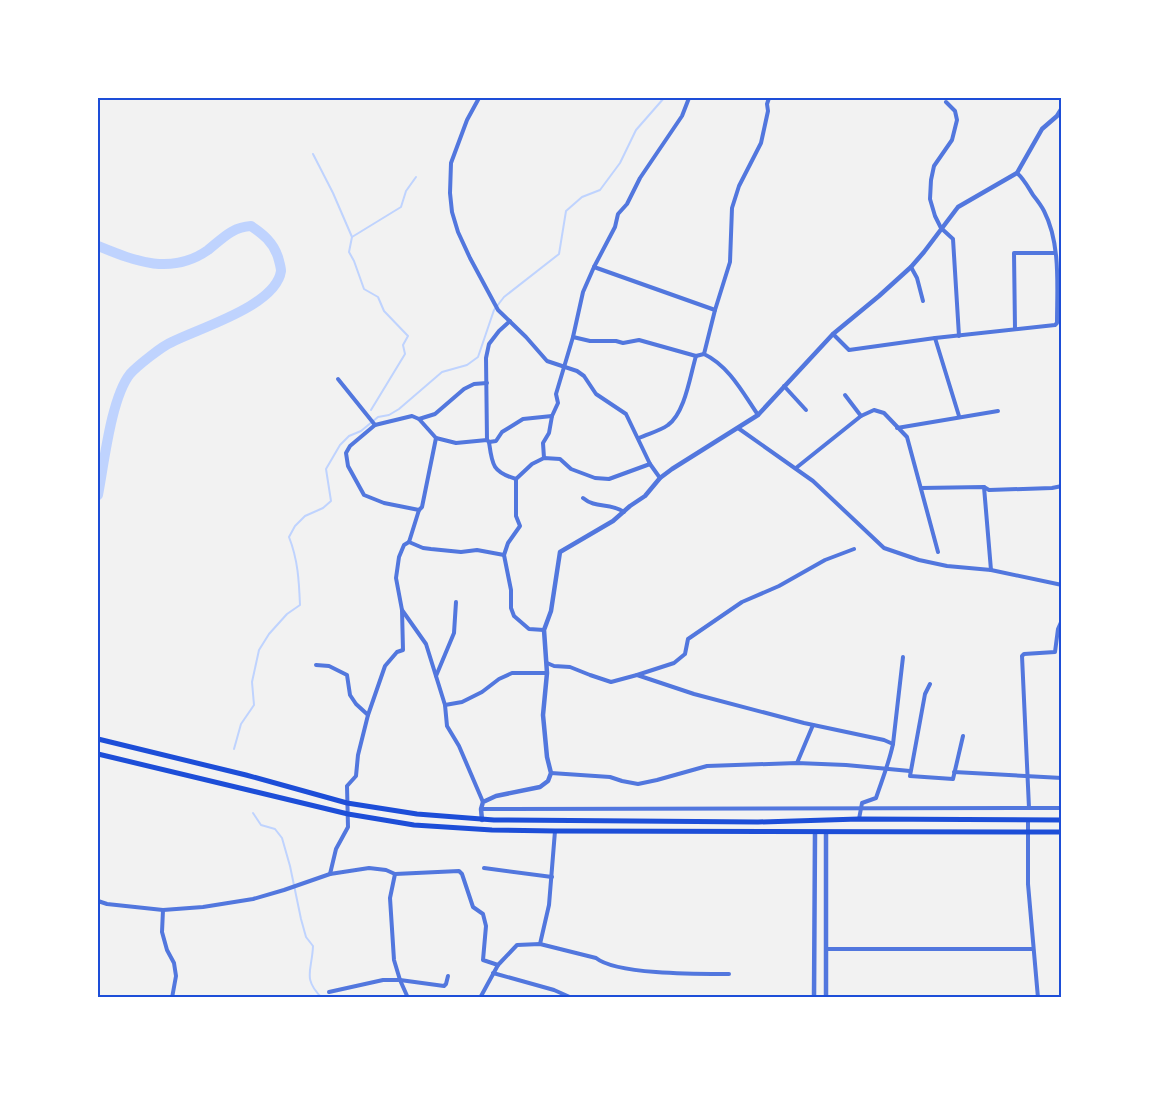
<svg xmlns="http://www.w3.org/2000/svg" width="1159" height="1095" viewBox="0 0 1159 1095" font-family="Karla,sans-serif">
<rect width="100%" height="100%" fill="#f2f2f2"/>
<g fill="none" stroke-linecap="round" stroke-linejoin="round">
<g stroke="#bfd3fe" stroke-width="2">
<path d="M313,154L333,193L352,237"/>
<path d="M371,410L405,354L403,345L408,336L384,311L378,297L364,289L354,261L349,252L352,237L401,207L406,191L416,177"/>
<path d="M234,749L241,724L254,705L252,682L259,650L269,634L287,614L300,605C299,581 298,560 289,537L295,526L305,516L323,508L331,501L326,469L340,445L349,436L361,431L378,417L389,415L399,409L442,372L467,365L478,357L494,310L504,297L559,254L566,211L582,197L600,190L620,163L636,130L664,98"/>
<path d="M253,813L261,825L275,829L282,838L290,866L301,919L306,937L313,946C312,971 302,978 322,998"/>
</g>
<path stroke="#bfd3fe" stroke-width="10" d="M98,246C135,261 171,276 208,250C222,239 232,227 251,226C263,234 273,242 278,257C279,261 281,267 281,271C276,306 199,328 172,342C162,346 136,367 130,374C111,398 104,464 98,495"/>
<g stroke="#5277de" stroke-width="4">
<path d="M479,98L467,120L451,163L450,193L452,212L458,232L470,258L498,310L526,337L547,361L577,371L584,376L596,394L626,414L650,464L660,478"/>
<path d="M946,102L955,111L957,120L952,140L934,166L931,180L930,199L935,216L941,228L953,239L959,336"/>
<path d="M594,267L715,310"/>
<path d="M911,267L917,278L923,301"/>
<path d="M1015,329L1014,253H1055"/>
<path d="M833,334L849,350L935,338L1055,325L1057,323C1057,287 1061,244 1044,211C1041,205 1037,200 1033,195C1028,187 1024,179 1017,173"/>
<path d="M573,337L590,341H616L623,343L639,340L696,356L704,354"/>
<path d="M935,338L959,416"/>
<path d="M338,379L375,425"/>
<path d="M784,386L806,410"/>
<path d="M845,395L861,416"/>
<path d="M758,415C743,393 729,366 704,354L715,310L730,262L732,208L739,186L761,143L768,111L767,104L769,98"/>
<path d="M419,419L435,414L464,389L474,384L487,383"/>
<path d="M738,428L813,481L884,548L919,560L947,566L991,570L1062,585"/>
<path d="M897,428L998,411"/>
<path d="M639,438C647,434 660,431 668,425C685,413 690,376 696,356"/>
<path d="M487,440L486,358L489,344L499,331L510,321"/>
<path d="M489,442C492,464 492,472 516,479V516L520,526L508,543L504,555L511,590V608L514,616L529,629L544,630"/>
<path d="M544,458L543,443L549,433L552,416L558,403L556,394L573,337L583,292L594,267L615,227L618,214L627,204L640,178L682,116L689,98"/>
<path d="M796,468L861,416L874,410L884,413L907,437L938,552"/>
<path d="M516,479L532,464L544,458L560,459L571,469L595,478L609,479L650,464"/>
<path d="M984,487L991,570"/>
<path d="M921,488L984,487L989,490L1052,488L1062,486"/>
<path d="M583,498C596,509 609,502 624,512"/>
<path d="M419,510L384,503L364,495L348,466L346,453L350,446L375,425L412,416L419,419L436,438L456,443L487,440L489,442L496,441L502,432L523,419L552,416"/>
<path d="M409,542L419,510L422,507L436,438"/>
<path d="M402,610L426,644L445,705L447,726L459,746L483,802"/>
<path d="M547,663L554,666L570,667L590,675L611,682L637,675L694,694L804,723L884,740L893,744C889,763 882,780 876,798L862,803L859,819"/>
<path d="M316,665L329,666L347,675L350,695L356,704L368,715"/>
<path d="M637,675L674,663L685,654L688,639L742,602L779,586L825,560L854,549"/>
<path d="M436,676L454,633L456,602"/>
<path d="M930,684L925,694L910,776L953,779L963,736"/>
<path d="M445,705L462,702L482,692L499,679L512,673H547"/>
<path d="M893,744L903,657"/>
<path d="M797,763L813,725"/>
<path d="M954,772L1062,778"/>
<path d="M551,773L610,777L622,781L638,784L657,780L707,766L797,763L846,765L910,771"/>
<path d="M1029,808L1022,656L1024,654L1055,652L1058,629L1062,620"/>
<path d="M481,809L1062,808"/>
<path d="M1028,821V884L1038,998"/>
<path d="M484,868L552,877"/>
<path d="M330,874L336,849L348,827L347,786L356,776L358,755L368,715L385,666L397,652L403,650L402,610L396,578L399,557L404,545L409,542L423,548L431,549L461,552L477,550L504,555"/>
<path d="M395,874L390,898L394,960L400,980L408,998"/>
<path d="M98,901L107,904L163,910L203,907L253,899L284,890L330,874L369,868L386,870L395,874L459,871L462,874L473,907L483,914L486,926L483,960L498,965"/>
<path d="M163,910L162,932L167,950L174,963L176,976L172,998"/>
<path d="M540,944L549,905L555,831"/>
<path d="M826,949H1033"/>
<path d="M493,973L554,990L572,998"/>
<path d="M329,992L383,980H400L444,986L446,984L448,976"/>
<path d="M480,998L498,965L517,945L540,944L596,958C617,975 701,974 729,974"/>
</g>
<g stroke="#5277de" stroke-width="4.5">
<path d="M482,820L481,809L483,802L496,796L540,787L548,781L551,773L547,757L543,715L547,673L544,630L551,611L560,552L613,521L630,506L645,496L660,478L672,469L758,415L833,334L879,296L911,267L924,252L958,207L1017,173L1042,129L1057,116L1062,108"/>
<path d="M814,998L815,833"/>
<path d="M826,998V833"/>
</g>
<g stroke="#1d4ed8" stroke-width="5">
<path d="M98,739L246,775L347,803L417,814L494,820L758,822L859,819L1062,820"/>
<path d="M98,754L348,814L414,825L492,830L555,831L1062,832"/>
</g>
</g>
<rect width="1159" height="1095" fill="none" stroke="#ffffff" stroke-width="198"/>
<rect x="99" y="99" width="961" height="897" fill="none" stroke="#1d4ed8" stroke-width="2"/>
</svg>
